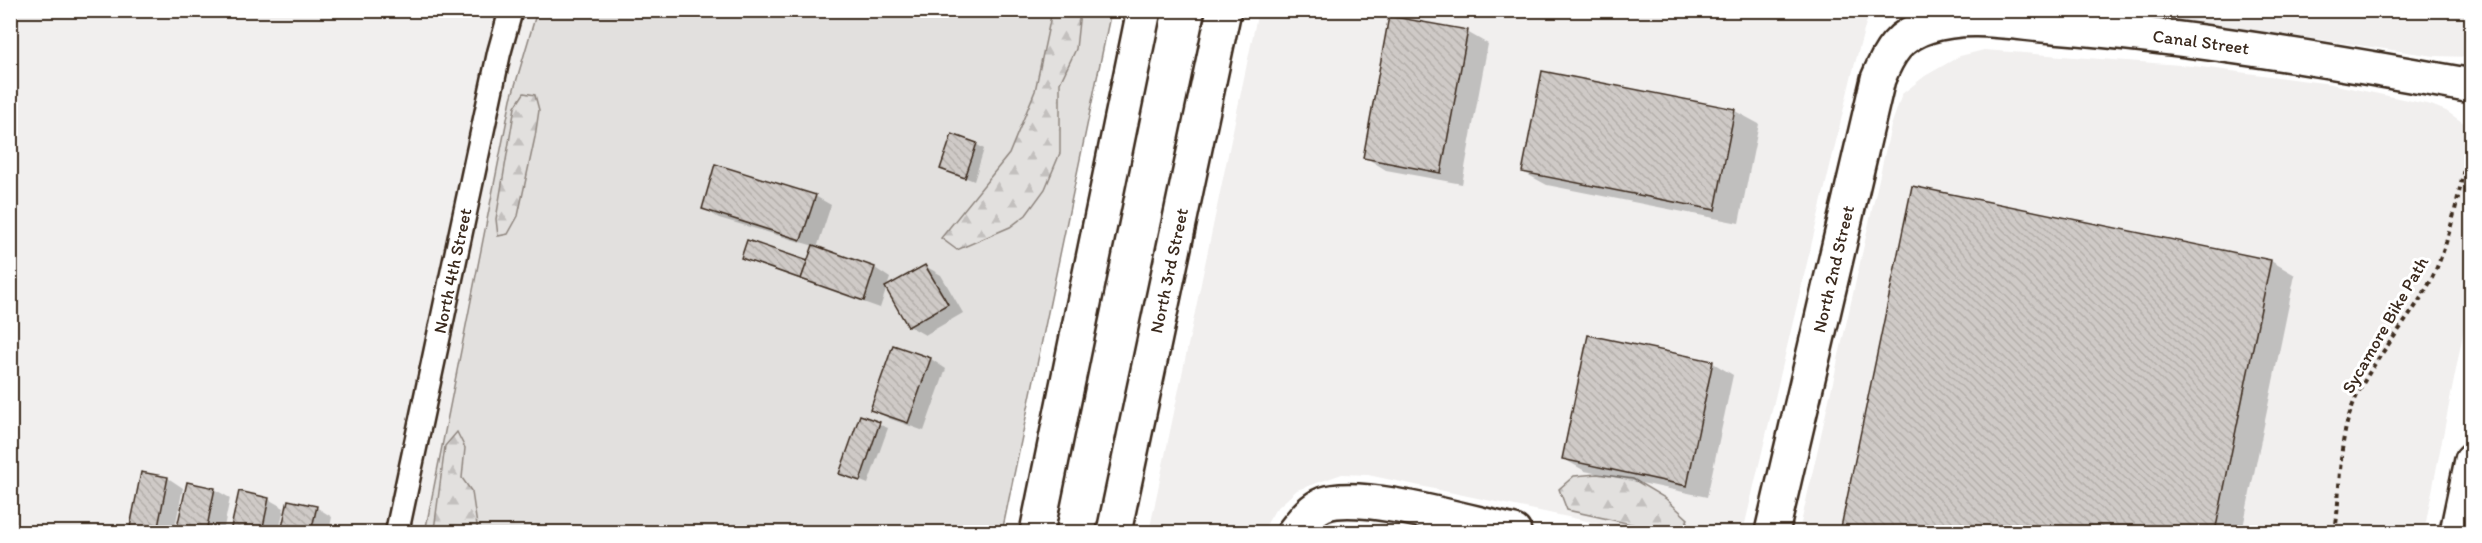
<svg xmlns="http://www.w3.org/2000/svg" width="2482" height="543" viewBox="0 0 2482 543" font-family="Itim,sans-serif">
<defs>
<pattern id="forest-firs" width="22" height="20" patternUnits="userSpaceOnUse" patternTransform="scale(1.5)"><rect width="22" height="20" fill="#e2e0de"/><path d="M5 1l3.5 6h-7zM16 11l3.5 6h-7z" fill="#c3c0be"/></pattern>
<pattern id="building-back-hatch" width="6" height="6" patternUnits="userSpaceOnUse" patternTransform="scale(1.5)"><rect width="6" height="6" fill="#cfcac7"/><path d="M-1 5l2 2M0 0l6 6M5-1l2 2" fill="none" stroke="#b3aeaa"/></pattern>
</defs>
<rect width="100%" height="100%" fill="#fff"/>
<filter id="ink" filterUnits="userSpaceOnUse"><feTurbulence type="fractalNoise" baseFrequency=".0167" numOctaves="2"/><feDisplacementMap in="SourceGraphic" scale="12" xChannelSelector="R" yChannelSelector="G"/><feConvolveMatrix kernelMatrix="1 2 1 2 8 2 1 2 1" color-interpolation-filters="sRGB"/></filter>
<g filter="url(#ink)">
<g fill="#f1efee">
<path d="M10,11H1111L1002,532H11Z"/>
<path d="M1258,11H1874L1866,23L1851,78L1743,532H1639L1368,475L1342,474L1297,490L1275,510L1262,532H1149Z"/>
<path d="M2115,11H2471V57L2435,56Z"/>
<path d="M1984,50L2193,66L2331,84L2431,105L2446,111L2471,128V293L2424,532H1799L1891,126L1902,94L1925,76L1960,56Z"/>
</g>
<path fill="#e2e0de" stroke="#8e857e" stroke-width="1.5" d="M537,11H1111L1002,532H425L511,99Z"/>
<g fill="url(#forest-firs)" stroke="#8e857e" stroke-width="1.5">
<path d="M1052,11H1080L1076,49L1060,83V153L1045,189L1026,215L1010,227L957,250L941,238L1009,154L1035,91Z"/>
<path d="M524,93L535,95L539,110L535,137L518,216L508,234L498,236L496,219L515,107Z"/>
<path d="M457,432L465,448L462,478L472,492L478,532H436L434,530L445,446Z"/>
<path d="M1597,474L1633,479L1665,498L1688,519L1682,531H1663L1567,510L1559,489L1574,476Z"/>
</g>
<g fill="#0003">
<path d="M1467,32L1488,44L1462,184L1386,170L1365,157Z"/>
<path d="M1543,73L1735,111L1759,124L1739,223L1547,185L1523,172Z"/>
<path d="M976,144L984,149L974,181L942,168Z"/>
<path d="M1913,188L2271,261L2295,275L2242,532H1842Z"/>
<path d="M815,196L831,205L817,248L875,268L890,278L880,308L751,262L808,263L814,246L719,218L703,208Z"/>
<path d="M925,266L941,275L963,313L925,335L909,326Z"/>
<path d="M894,347L931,359L946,369L924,431L888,418L872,409Z"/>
<path d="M1713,363L1733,375L1707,497L1585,471L1564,459Z"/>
<path d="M860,417L888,428L868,484L841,473Z"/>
<path d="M142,474L168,478L183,488L174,532H130Z"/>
<path d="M188,483L214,489L230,498L223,532H178Z"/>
<path d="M240,493L268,499L284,508L279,532H232Z"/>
<path d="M289,502L316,507L332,517L329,532H283Z"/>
</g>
<g fill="url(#building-back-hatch)" stroke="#3b2a1e" stroke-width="1.5">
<path d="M1389,16L1468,30L1441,173L1363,158Z"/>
<path d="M1542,71L1735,109L1715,210L1522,172Z"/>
<path d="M952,134L977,143L965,178L940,169Z"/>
<path d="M715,164L816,195L801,240L702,209Z"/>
<path d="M1912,186L2271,260L2215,532H1840Z"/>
<path d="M747,240L808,261L801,279L741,258Z"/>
<path d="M813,245L875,267L864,301L801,279Z"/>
<path d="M925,265L948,304L908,327L885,287Z"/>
<path d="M1588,335L1713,361L1687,486L1562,459Z"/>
<path d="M893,345L931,358L908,423L870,410Z"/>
<path d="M860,415L880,422L860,481L839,474Z"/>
<path d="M141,472L168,477L157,532H129Z"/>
<path d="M187,482L215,488L206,532H176Z"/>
<path d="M239,491L269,498L262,532H230Z"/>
<path d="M288,500L317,506L311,532H281Z"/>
</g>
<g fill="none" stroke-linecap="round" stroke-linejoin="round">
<defs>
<g id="lane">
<path id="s1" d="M397,532L499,53L511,10"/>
</g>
<g id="street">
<path d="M1294,532C1302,522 1311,509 1324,504C1360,490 1471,523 1514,532"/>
<path id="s2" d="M1772,532L1878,79C1889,52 1899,35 1928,26C1968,13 2013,23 2054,26C2194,37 2333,61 2472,86"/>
</g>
<path id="secondary" d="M2457,532L2472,460"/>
<g id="highway">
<path d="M1037,532L1144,10"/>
<path id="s3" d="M1114,532L1224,10"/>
</g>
</defs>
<use href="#lane" stroke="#3b2a1e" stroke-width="27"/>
<use href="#street" stroke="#3b2a1e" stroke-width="38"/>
<use href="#secondary" stroke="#3b2a1e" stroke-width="38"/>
<use href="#highway" stroke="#3b2a1e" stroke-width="38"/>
<path stroke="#3b2a1e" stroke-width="4" stroke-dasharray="4.5 4.5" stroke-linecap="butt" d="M2335,532C2341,492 2337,449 2351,410C2368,361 2412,321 2434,274C2454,230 2461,179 2472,132"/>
<use href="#lane" stroke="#fff" stroke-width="22"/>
<use href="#street" stroke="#fff" stroke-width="33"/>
<use href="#secondary" stroke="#fff" stroke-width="33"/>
<use href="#highway" stroke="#fff" stroke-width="33"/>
</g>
</g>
<g text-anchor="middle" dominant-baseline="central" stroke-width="6" stroke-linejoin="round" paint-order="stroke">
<g font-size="18" fill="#3b2a1e" stroke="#fff">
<text stroke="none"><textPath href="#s2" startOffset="816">Canal Street</textPath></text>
<text stroke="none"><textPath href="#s2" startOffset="270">North 2nd Street</textPath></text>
<text stroke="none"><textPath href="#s1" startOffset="267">North 4th Street</textPath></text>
<text stroke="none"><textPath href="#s3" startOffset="267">North 3rd Street</textPath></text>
<text transform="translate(2385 325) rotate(-60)">Sycamore Bike Path</text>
</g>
</g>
<rect width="2482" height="543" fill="none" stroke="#fff" stroke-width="36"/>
<rect x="18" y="18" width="2446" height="507" fill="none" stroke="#3b2a1e" stroke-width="2" filter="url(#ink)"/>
</svg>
